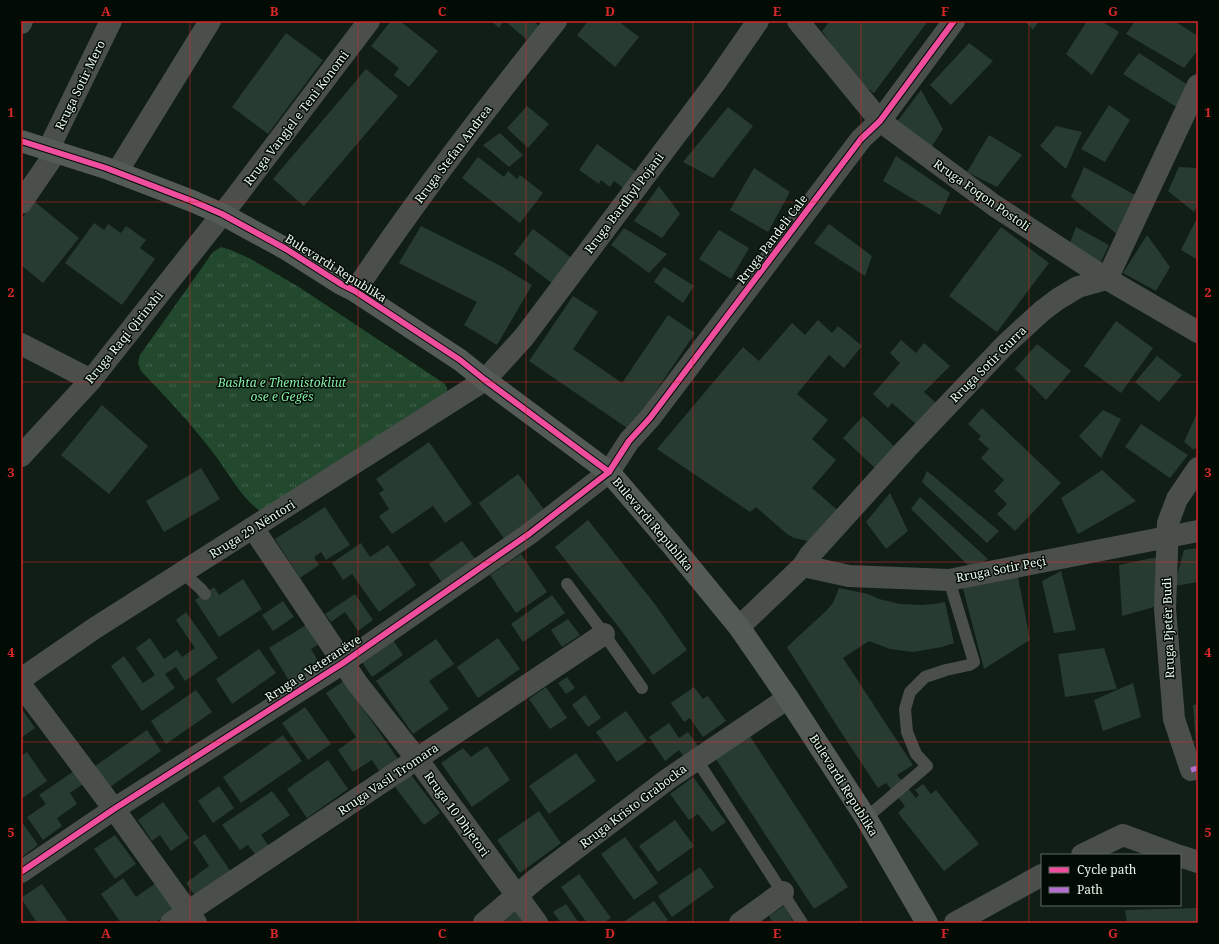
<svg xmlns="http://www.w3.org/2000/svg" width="1219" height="944" viewBox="0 0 1219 944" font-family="'Noto Serif',serif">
<defs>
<pattern id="grass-tufts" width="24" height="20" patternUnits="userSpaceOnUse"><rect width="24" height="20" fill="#22482e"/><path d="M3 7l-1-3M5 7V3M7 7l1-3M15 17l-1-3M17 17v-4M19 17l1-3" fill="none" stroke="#42634c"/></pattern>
</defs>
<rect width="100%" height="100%" fill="#101e15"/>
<path fill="url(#grass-tufts)" d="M221,247L231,250L249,258L299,287L445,384L447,388V392L260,511C240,497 229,473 214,454C192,425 167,398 141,371L138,363L140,355L213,252Z"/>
<g fill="#283b31">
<path d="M391,21H400L438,51L409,87L394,75L399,68L371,46Z"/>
<path d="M491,21H504L499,28Z"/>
<path d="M505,21H533L539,26L527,40Z"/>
<path d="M588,21H618L639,37L615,67L577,35Z"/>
<path d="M830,21H928L874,93L856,80L822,31Z"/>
<path d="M1025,21H1039L1033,30Z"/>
<path d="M1087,21H1101L1119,32L1092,75L1066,54Z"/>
<path d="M1135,21H1174L1198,36V50L1184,68L1126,34Z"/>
<path d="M286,33L323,60L268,134L232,107Z"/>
<path d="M969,43L993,61L951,105L930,85Z"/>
<path d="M1139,53L1188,85L1178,108L1123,74Z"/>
<path d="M366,69L398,96L304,206L273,179Z"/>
<path d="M921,90L943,129L931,148L896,123Z"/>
<path d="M1109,105L1130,120L1105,162L1081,149Z"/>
<path d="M527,106L549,124L528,148L507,128Z"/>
<path d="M728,107L753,126L713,178L683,162Z"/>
<path d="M1056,126L1082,132L1066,169L1040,146Z"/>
<path d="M500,133L523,155L509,167L483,145Z"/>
<path d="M989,135L1022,155L997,187L967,172Z"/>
<path d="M597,144L639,174L627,191L614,181L610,187L601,180L599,184L579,170Z"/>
<path d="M896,156L950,193L940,215L883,181Z"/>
<path d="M478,157L504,177L508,171L517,179L520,175L543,193L520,223L462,178Z"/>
<path d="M1084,167L1137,196L1118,235L1071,197Z"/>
<path d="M1179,167L1198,168V204L1194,212L1168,191Z"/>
<path d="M754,168L790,192L768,232L730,210Z"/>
<path d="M659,186L680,214L662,238L634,221Z"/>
<path d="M35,202L79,238L43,283L21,265V219Z"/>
<path d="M1198,216V260L1181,250Z"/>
<path d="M94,223L104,230L108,224L121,233L126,226L146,240L140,248L155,259L122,305L65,263Z"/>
<path d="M829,224L872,256L865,276L814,243Z"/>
<path d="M421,226L499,265L532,285L497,345L464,325L477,302L399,263Z"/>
<path d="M1001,227L1049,263L997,332L949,296Z"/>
<path d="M1076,227L1109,245L1099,266L1069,246Z"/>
<path d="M624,228L667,254L649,273L611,245Z"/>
<path d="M533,229L573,259L554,285L514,254Z"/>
<path d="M719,230L749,248L731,279L699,259Z"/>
<path d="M1147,235L1170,267L1156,291L1123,273Z"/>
<path d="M664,267L694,286L683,303L654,282Z"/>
<path d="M573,296L598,312L573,349L622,383L668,315L695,333L630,430L529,361Z"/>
<path d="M818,320L832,333L838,326L862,346L844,368L829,355L797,394L828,420L812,439L836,460L812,488L842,514L812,541H807L794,538L787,534L756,507L750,512L657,449L743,347L759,361L792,323L805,335Z"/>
<path d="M1116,321L1153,348L1121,393L1084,366Z"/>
<path d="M901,340L916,353L924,343L950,366L924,392L936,403L917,425L892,403L888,408L873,394L900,363L890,353Z"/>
<path d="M1037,344L1071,371L1046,400L1015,369Z"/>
<path d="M1157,356L1182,375L1159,402L1135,382Z"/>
<path d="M102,405L148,446L109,494L61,455Z"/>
<path d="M982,408L1061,483L1015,531L997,514L1007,504L994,491L1004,480L981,458L989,449L978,439L981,436L968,424Z"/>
<path d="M1103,410L1121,419L1101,458L1079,436Z"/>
<path d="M1198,411V444L1194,450L1184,442Z"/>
<path d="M863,416L896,448L876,469L843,438Z"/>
<path d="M1141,424L1188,455L1170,478L1125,447Z"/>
<path d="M429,442L472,504L445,523L433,506L392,534L379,516L389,509L379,493L384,490L376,479Z"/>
<path d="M201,468L220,499L164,532L146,501Z"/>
<path d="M1102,470L1136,501L1078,534L1061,498Z"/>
<path d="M927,471L999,531L987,543L922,482Z"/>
<path d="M518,474L545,511L505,540L479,503Z"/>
<path d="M890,493L908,531L886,549L866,522Z"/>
<path d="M920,497L988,559L972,569L911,509Z"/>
<path d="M325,507L350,545L326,560L321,552L314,557L319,565L300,578L275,539Z"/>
<path d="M588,520L654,603L687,650L653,675L621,630L555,547Z"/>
<path d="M462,541L478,563L445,587L429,564Z"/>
<path d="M361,543L370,557L388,545L416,585L379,612L352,574L343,580L332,563Z"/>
<path d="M1198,548V582L1174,586L1184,550Z"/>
<path d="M521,554L547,592L516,613L490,575Z"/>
<path d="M1162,556L1154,607L1122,616L1119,565Z"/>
<path d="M1061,571L1076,630L1054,633L1042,581Z"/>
<path d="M1018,577L1030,640L984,669L962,585Z"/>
<path d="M243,579L262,609L219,637L195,600L214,587L219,595Z"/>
<path d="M839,588L868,594L879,599L900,604L922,605L934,604L945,602L954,643L942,647L913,652L890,649L869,641L843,658L913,765L897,775L916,798L919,795L915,790L923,784L931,794L936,790L979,844L944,871L898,813L905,806L886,783L878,788L837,726L787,647L827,610L833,603Z"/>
<path d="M355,594L373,620L358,631L345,612L331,622L325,614Z"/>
<path d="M552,595L565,613L523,642L511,624Z"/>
<path d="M283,601L294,617L273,631L262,615Z"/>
<path d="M186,612L218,658L185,681L176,667L165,674L175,688L142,711L111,666L124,656L143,683L155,675L136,648L150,638L164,659L177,650L182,657L195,648L176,620Z"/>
<path d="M568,619L580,635L562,647L551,630Z"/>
<path d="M306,625L318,645L311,649L323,669L293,687L269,648Z"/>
<path d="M498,638L520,669L478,698L457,667Z"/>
<path d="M436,639L454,664L429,681L449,709L413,734L376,681Z"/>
<path d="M393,640L403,655L372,677L362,662Z"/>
<path d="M1104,648L1117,689L1065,697L1058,654Z"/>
<path d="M259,649L276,673L232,704L216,679Z"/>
<path d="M567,677L575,688L566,694L558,683Z"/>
<path d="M344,681L398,759L380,772L372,760L353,772L338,750L356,737L326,693Z"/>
<path d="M1133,683L1141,717L1103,731L1094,700Z"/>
<path d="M546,687L567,718L550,729L529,699Z"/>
<path d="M694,687L703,699L708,696L726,721L703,737L690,718L684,722L671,703Z"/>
<path d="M196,690L212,712L166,744L151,721Z"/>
<path d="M585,695L601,718L588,727L572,705Z"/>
<path d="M1198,704V757H1197L1193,705Z"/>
<path d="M305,707L331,744L308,760L282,723Z"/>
<path d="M21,708L35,728L21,738Z"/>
<path d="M626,711L647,741L617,762L596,732Z"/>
<path d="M669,723L679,738L688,732L701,750L686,760L679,750L665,761L649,737Z"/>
<path d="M147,730L161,751L110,787L95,766Z"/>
<path d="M748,733L848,887L814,909L714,756Z"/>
<path d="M283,735L302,761L241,803L223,777Z"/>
<path d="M487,746L510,780L472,807L441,763L463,748L471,757Z"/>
<path d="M27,752L47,781L21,799V756Z"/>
<path d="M576,753L596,781L549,814L529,786Z"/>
<path d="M328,760L348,789L307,818L287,789Z"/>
<path d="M74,771L83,784L70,793L77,804L57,818L62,826L43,840L27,817L46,804L39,795Z"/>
<path d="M411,775L440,813L424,825L395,787Z"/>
<path d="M693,777L726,822L712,832L698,814L689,820L670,794Z"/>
<path d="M219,786L234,808L213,823L198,801Z"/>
<path d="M272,791L290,815L261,835L271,849L258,858L248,845L240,850L222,825Z"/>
<path d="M163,802L189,838L171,851L160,835L152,841L138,820Z"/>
<path d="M539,811L561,843L520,873L497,840Z"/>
<path d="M675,820L694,846L658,872L639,846Z"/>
<path d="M21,821L38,845L22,857L21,856Z"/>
<path d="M205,834L231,872L196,897L186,883L209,866L193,842Z"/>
<path d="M115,835L136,864L115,879L94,849Z"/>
<path d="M625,837L658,883L634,900L601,854Z"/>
<path d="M700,867L714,887L672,917L658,896Z"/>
<path d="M579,874L611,918L603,923H587L561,887Z"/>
<path d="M123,878L136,897L159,881L177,907L155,923H121L101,894Z"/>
<path d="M42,884L69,923H37L21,898Z"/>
<path d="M654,901L668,920L663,923H622Z"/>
<path d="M566,904L579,923H561L553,912Z"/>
<path d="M784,906L794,923H773L769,916Z"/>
<path d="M1198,908V923H1127L1125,910Z"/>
<path d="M515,911L524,923H499Z"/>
</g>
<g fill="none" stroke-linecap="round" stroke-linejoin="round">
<g stroke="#4a4f4b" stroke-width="12">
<path d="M183,573L201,589L205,594"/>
<path d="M567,584L604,634L642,688"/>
<path d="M697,760L802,923"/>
<path d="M866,818L927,766L916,754L907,732L905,709L910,692L925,677L946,670L969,665L974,662L949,580"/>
</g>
<g stroke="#4a4f4b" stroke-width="22">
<path d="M798,21L880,121L995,206L1107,279L1198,332"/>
<path d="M21,23L22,21"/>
<path d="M48,150L111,21"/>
<path d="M117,172L210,21"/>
<path d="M21,203L56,152"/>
<path d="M355,291C417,198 486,109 556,21"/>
<path d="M21,344L91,380"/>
<path d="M21,456L91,380L235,198L369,21"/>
<path d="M1198,468L1177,499L1168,523L1165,609L1174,719L1191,770L1198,768"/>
<path d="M253,528L357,683L417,759L537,923"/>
<path d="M803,566L849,576L949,580L1198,531"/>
<path d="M739,627L803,566L810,555L907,448L1005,345L1042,311L1058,299L1078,287L1107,279L1198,85"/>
<path d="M21,679L95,628L485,380L524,337L715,83L758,21"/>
<path d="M21,685L114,809L196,923"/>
<path d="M1082,855L1123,835L1177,855"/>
<path d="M1180,856L1198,862"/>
<path d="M21,872L114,809L343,663L529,534L609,472L629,441L650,418L861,139L880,121L954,21"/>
<path d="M171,923L604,634"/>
<path d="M484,923L536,879L668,779L788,698"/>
<path d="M740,923L783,892"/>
<path d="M955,923L1042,875"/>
</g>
<path stroke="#545a56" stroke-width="22" d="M21,141L106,168L192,201L222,214L286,249L341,284L355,291L460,360L485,380L609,472L671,544L739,627L788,698L866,818L927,923"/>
<path stroke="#b36fd0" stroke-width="5" stroke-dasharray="10 5" stroke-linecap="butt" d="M1191,770L1198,768"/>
<defs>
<g id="cycleway">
<path d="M21,141L106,168L192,201L222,214L286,249L341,284L355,291L460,360L485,380L609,472"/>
<path d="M21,872L114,809L343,663L529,534L609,472L629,441L650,418L861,139L880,121L954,21"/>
</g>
</defs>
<use href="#cycleway" stroke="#030b05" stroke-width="8"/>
<use href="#cycleway" stroke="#ef4d9e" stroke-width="6"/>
</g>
<path fill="none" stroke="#d62828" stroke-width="1" stroke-opacity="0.55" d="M190,21V923M358,21V923M526,21V923M693,21V923M861,21V923M1029,21V923M21,202H1198M21,382H1198M21,562H1198M21,742H1198"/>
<g text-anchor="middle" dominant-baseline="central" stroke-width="3" stroke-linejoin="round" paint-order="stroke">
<g font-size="12" fill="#e8f8ec" stroke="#030b05">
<text transform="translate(80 85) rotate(-64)">Rruga Sotir Mero</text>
<text transform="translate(296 118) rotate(-53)">Rruga Vangjel e Teni Konomi</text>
<text transform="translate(453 154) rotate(-53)">Rruga Stefan Andrea</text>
<text transform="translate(982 195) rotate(35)">Rruga Foqon Postoli</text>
<text transform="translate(624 203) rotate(-53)">Rruga Bardhyl Pojani</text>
<text transform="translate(772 239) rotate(-53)">Rruga Pandeli Cale</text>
<text transform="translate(336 268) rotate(32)">Bulevardi Republika</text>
<text transform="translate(124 337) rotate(-51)">Rruga Raqi Qirinxhi</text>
<text transform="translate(988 364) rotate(-45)">Rruga Sotir Gurra</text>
<text transform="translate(653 524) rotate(50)">Bulevardi Republika</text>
<text transform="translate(252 529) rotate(-32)">Rruga 29 Nëntori</text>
<text transform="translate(1001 569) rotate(-11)">Rruga Sotir Peçi</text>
<text transform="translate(1168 628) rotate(-92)">Rruga Pjetër Budi</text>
<text transform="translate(313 668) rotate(-33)">Rruga e Veteranëve</text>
<text transform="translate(388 779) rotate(-34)">Rruga Vasil Tromara</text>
<text transform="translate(844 785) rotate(58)">Bulevardi Republika</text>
<text transform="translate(633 806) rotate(-37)">Rruga Kristo Grabocka</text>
<text transform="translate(457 814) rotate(54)">Rruga 10 Dhjetori</text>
</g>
<g font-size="12" font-style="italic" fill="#85eea6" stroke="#030b05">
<text x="282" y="382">Bashta e Themistokliut<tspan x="282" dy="14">ose e Gegës</tspan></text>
</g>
</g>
<rect width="1219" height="944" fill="none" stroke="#030b05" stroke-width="44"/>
<rect x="1041" y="854" width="140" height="52" fill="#030b05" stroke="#5f6a61"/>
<rect x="1049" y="867" width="20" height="6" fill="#ef4d9e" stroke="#5f6a61"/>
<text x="1077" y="874" font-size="12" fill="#e8f8ec">Cycle path</text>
<rect x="1049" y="887" width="20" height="6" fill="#b36fd0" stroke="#5f6a61"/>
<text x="1077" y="894" font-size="12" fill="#e8f8ec">Path</text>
<rect x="22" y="22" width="1175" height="900" fill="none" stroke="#d62828" stroke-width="1.5"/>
<g font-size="13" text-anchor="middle" font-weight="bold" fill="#d62828">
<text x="106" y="16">A</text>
<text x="274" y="16">B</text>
<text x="442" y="16">C</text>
<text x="610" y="16">D</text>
<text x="777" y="16">E</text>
<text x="945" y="16">F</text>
<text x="1113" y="16">G</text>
<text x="11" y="117">1</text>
<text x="1208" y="117">1</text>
<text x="11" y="297">2</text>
<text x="1208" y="297">2</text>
<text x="11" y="477">3</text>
<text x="1208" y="477">3</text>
<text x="11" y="657">4</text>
<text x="1208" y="657">4</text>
<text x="11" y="837">5</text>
<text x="1208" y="837">5</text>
<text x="106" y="938">A</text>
<text x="274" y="938">B</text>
<text x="442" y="938">C</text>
<text x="610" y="938">D</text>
<text x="777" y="938">E</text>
<text x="945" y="938">F</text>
<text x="1113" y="938">G</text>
</g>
</svg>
